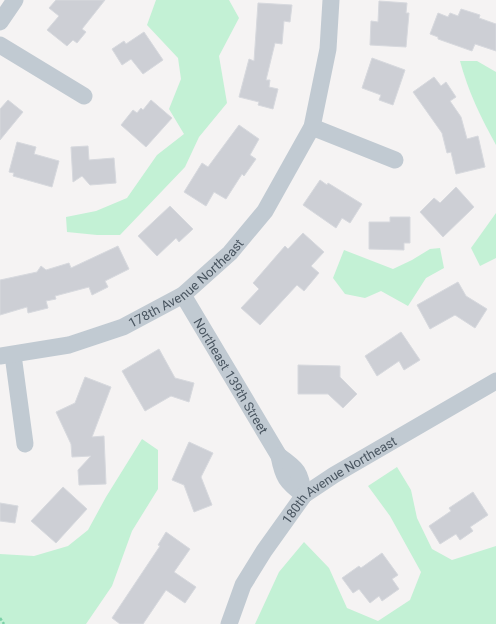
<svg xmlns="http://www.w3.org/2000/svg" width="496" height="624" viewBox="0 0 496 624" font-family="Roboto,sans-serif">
<rect width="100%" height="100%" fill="#f5f3f3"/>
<g fill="#c3f1d5">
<path d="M156,0H229L239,18L219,56L227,103L199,137L185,167L120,235H97L67,232L66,217L96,211L127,198L157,155L184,134L169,109L181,79L178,58L147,25Z"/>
<path d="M460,61H477L496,72V145C481,118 468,91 460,61Z"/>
<path d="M496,213V258L480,266L471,248Z"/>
<path d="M440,248L444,268L426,278L408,306L381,291L365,298L345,294L333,278L344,250L393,269L412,260L430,249Z"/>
<path d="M142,439L158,450V489L132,531L112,586L86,624H0V554L34,556L68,546L88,530L106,497Z"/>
<path d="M397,467L411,490L417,518L432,549L452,560L496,546V624H255L279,572L304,542L329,568L347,608L378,621L410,600L421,572L390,516L368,486Z"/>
</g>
<g fill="#cdcfd5" stroke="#d7d9de">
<path d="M56,0H105L82,29L86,32L77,43L73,40L67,46L47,30L59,16L49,8Z"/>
<path d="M379,1L407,3L406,13H409L406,47L370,45L371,21L378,22Z"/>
<path d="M258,3L292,5L290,22L284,21L282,44L275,43L266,80H270L269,87L278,89L273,109L258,105L259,102L239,97L249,59L254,61Z"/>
<path d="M461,9L480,15L479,18L496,24V51L475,44L472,51L438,39V37L430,34L438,13L448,17L450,13L458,16Z"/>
<path d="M144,32L163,60L143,74L131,59L122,65L112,49L124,41L126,44Z"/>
<path d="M372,58L405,70L393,105L379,100L381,95L362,88Z"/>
<path d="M434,77L441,86L446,82L456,97L450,101L461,117L467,139L478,136L485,167L456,174L451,152L447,153L442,133L413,92Z"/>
<path d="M8,100L23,112L0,140V109Z"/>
<path d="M151,100L172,118L146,147L121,125L133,110L137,113L141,108L143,110Z"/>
<path d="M239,125L259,139L250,155L256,159L244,176L242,174L226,199L214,192L206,206L184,192L202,163L208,167Z"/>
<path d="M17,142L36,147L34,154L59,161L52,187L13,176L14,173L9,172Z"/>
<path d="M88,146L89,160L114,158L116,183L90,185L82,176L73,182L71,147Z"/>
<path d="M320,180L327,185L328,183L362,204L350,223L342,218L336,228L303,205Z"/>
<path d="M456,187L474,207L443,237L420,212L434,198L440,203Z"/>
<path d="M170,206L193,229L179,242L176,238L157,256L138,236Z"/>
<path d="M390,217H410V243H404V250L369,249V222H390Z"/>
<path d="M303,233L324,252L311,266L319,273L304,291L297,285L260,325L241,308L259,289L253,283L285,246L288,249Z"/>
<path d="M118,246L129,269L105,281L108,287L92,295L89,287L55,296L56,299L46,301L48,308L28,313L27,307L0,315V280L37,272L41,266L46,270L69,263L71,268Z"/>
<path d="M458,282L466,296L487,309L475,328L455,315L430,329L417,305Z"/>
<path d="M401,332L420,360L404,370L399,361L377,376L365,356Z"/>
<path d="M159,349L175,378L194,383L189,402L171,396L145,411L122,371Z"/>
<path d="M298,365L340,366V377L357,394L343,408L328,394H298Z"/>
<path d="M85,377L111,387L92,437L104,436L106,484L79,485L78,470L91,456L72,457L71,444L56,412L75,403Z"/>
<path d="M189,442L213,453L201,477L212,505L194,512L184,485L172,480Z"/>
<path d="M63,487L87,509L56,543L31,521Z"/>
<path d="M473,492L488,515L470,527L473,531L460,540L456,534L440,544L429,526L451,511L449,508Z"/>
<path d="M0,503L18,506L15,523L0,521Z"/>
<path d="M166,532L190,549L174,572L196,587L185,603L166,590L143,624H120L112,618L160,546L158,545Z"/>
<path d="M382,553L398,575L392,579L399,589L382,601L379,596L370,603L359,589L353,593L342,578L359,566L361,568Z"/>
</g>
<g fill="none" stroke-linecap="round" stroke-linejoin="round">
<path stroke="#7ad0a6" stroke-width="2.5" stroke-dasharray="3 2" stroke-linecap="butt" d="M0,618L4,624"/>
<g stroke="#c1cad2" stroke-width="17">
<path d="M0,22L15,0"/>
<path d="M0,45L84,96"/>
<path d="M312,127L395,160"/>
<path id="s1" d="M183,295L279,456C283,477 286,482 304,495"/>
<path d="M13,355L25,444"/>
<path id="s2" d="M0,356L69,345L123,327L183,295L230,253L265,211L312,127L328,49L331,0"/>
<path d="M279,456C299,470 299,471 304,495"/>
<path id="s3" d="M229,624L243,585L264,551L304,495L334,475L496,381"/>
</g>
</g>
<g text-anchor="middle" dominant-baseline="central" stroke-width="3" stroke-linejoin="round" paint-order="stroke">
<g font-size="13" fill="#4a5661" stroke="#fff">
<text stroke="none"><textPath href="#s2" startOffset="204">178th Avenue Northeast</textPath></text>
<text stroke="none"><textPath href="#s1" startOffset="94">Northeast 139th Street</textPath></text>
<text stroke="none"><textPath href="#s3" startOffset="187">180th Avenue Northeast</textPath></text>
</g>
</g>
</svg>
